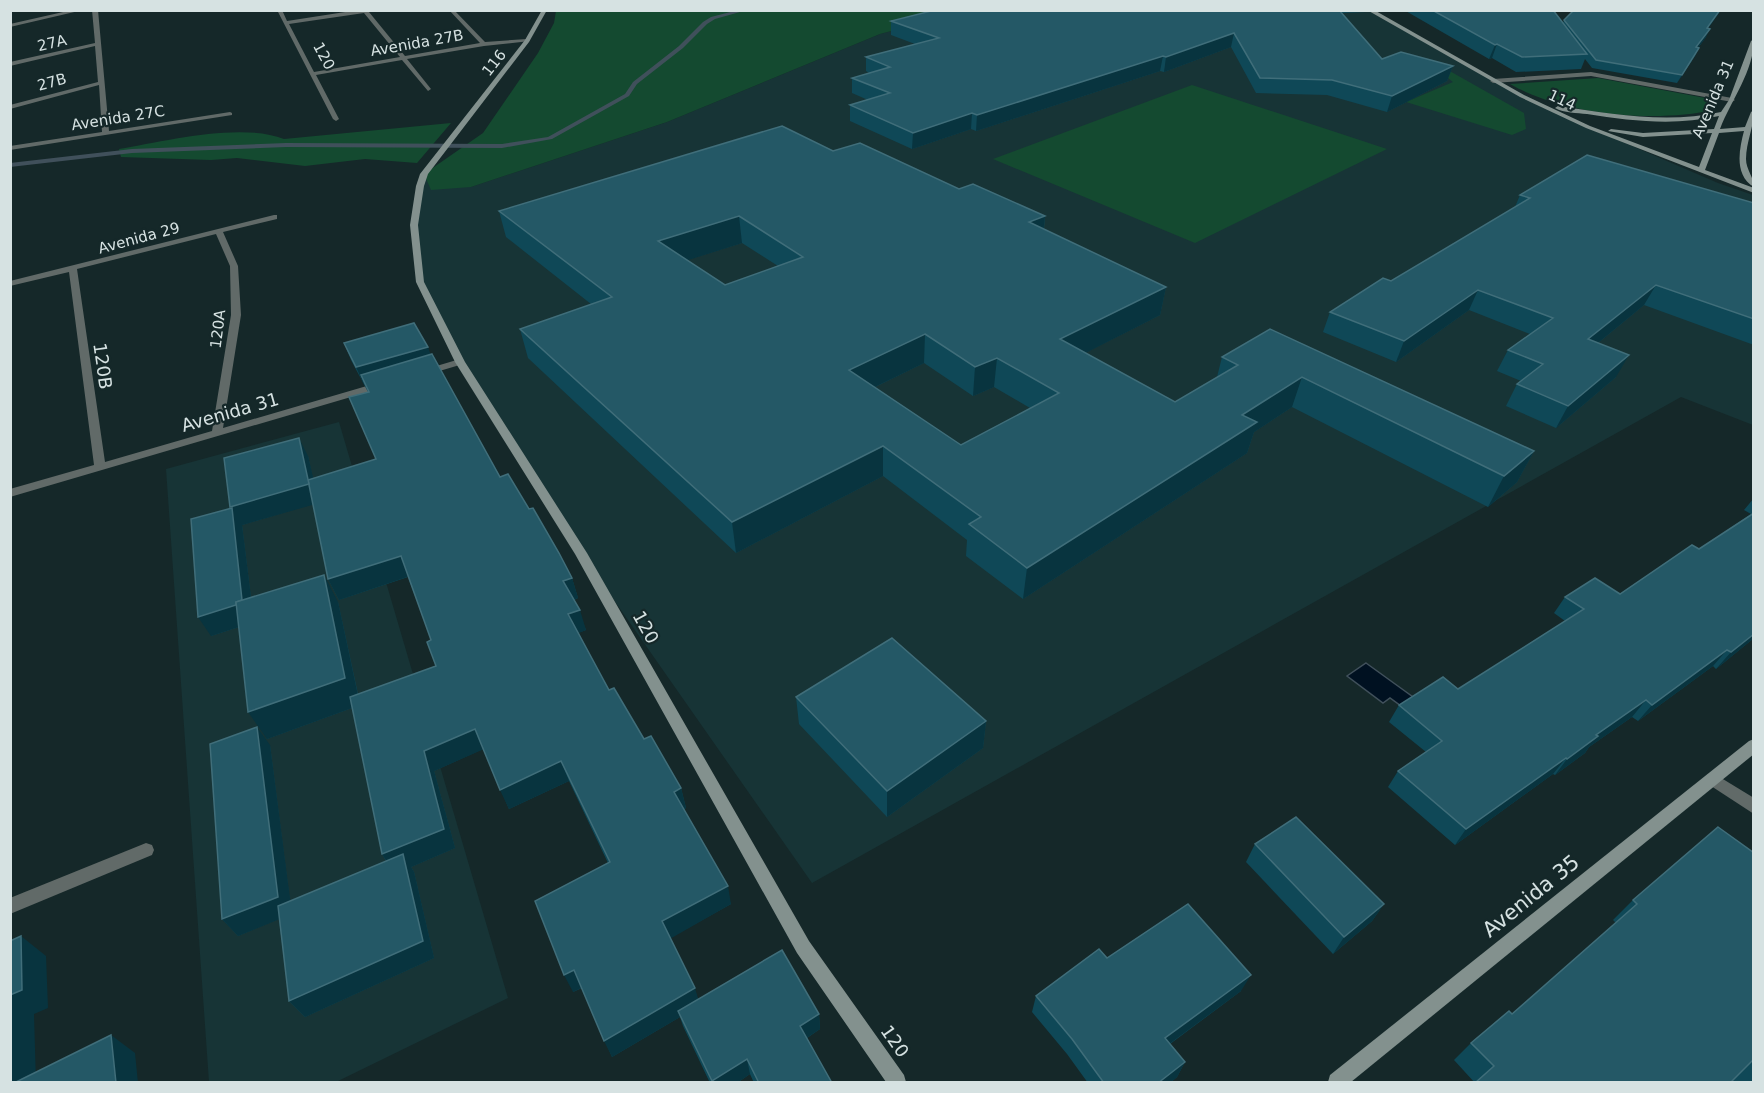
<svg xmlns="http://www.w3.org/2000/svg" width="1764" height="1093" viewBox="0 0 1764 1093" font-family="'DejaVu Sans',sans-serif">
<rect width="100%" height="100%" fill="#152829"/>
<g fill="#173436">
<path d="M968,11H1369L1471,68L1588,127L1718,183L1753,195V425L1681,397L812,883L581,553L460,362L420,282L414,225L424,174L471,187L667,122L880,34Z"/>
<path d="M339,422L508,998L336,1082H209L166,469Z"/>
</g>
<g fill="#144a30">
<path d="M556,11H968L880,34L667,122L471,187L431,190L424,174L483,133L538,53L554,23Z"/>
<path d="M1432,61L1524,113L1526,129L1512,135L1406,102L1453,82L1448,78L1392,63Z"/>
<path d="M1598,78L1716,100L1714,110C1653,123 1564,115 1510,84Z"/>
<path d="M1192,85L1387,149L1195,243L993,159Z"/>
<path d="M451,123L417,163L365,159L305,166L237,158L211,160L121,157L119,149C165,141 241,122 284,139Z"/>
</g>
<path fill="#001121" stroke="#40505b" stroke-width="1.5" d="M1366,663L1420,702L1408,711L1390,698L1383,703L1347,676Z"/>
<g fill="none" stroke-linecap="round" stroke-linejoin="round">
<path fill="#40505b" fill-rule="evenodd" d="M738,10H747L715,19L707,24L683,48L637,84L629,96L552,139L502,148L286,147L132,153L10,167V163L132,149L286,143L502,144L548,137L625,94L633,82L679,46L703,22L711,17Z"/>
<g fill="#616a68" fill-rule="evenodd">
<path d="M72,10H83L10,27V24Z"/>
<path d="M92,10H98L109,131L230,112L232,113V115L10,150V146L102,132L99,85L10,109V105L98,82L95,46L10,66V62L95,43Z"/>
<path d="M277,10H282L287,21L358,10H373L369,12L405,56L480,43L449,10H454L485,42L527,39L530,41L484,46L407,59L431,89L428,91L402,60L316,75L339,119L336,121L333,119ZM364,13L400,57L314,72L289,24Z"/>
<path d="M1591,72L1732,98L1735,100L1732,102L1591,76L1493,83L1490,81L1493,79Z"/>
<path d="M274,215H277V219L223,232L238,266L241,315L223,428L377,383H385V387L10,497V489L94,465L69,272L10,286V281ZM216,234L230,266L231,315L212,431L105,462L77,269Z"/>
<path d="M460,359L463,360V364L426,375L421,372L423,370Z"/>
<path d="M1713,773L1754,798V814L1708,784L1706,779L1708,774Z"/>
<path d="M146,843L152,845L154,850L152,855L10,914V898Z"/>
</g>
<g fill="#83918e" fill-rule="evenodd">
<path d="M542,10H547L529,42L428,174L424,186L418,225L424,282L465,362L587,553L809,941L904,1075L906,1082H886L797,953L575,554L455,362L416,282L410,225L416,186L420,174L525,40Z"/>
<path d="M1367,10H1374L1524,95L1590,126L1699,167L1712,133L1643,137L1608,131L1611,129L1643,133L1714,129L1719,116C1675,126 1631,121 1587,114C1577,113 1564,113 1555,108L1558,106C1612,114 1667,124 1721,112L1729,100L1751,41L1754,39C1754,71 1731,100 1720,129L1745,127L1751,112L1754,110C1754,127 1746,142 1746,159C1746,170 1754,177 1754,187C1734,175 1739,150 1744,131L1719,133L1705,170L1754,188V193L1586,128L1520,97Z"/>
<path d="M1754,739V754L1351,1082H1328L1330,1075L1749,741Z"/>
</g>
</g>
<g fill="#0f4857" fill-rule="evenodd">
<path d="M935,10H1366V12L1342,13L1382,59L1453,66L1447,81L1387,112L1327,95L1256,93L1231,47L1164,72L1160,71L976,131L971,129L912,149L850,121V105L868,100L852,93V78L869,73L866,71V57L915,44L891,35V21Z"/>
<path d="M1404,10H1553L1563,23L1564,20L1721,10L1708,28L1706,37L1698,48L1695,56L1677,83L1592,68L1585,59L1581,69L1516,72L1492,58L1489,59Z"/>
<path d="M833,151L1045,216L1044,229L1166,287L1160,315L1085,353L1175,402L1217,377L1222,357L1270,329L1534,451L1517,482L1488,507L1292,407L1254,432L1247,453L1023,599L966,556L967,540L883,476L736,553L528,358L520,329L591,304L506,237L499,211ZM742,243L778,266L725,285L687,260ZM924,363L973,396L994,387L1030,408L961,445L875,387Z"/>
<path d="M1520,195L1754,203V345L1644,305L1598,343L1616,377L1556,428L1506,406L1517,384L1521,381L1497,371L1508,350L1530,334L1469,310L1396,362L1323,332L1330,312L1391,281L1515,207Z"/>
<path d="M344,343L431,355L500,477L529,509L572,578L578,598L574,600L586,630L578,633L609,690L644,739L681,788L686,808L684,809L731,904L670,938L698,999L819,1014L820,1029L807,1038L832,1083H754L750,1074L737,1083H710L683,1026L680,1017L612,1057L582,988L573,992L608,863L569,781L509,809L483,749L434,771L455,848L411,867L414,872L434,958L305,1017L289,1001L279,919L238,936L222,919L270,745L290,901L386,861L382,854L352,708L267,739L239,627L211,636L231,508L308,456L313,479L376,459L368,392L351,360ZM313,504L328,579L339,600L408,577L431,640L436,666L358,694L338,602L251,598L242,525Z"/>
<path d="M1754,498V638L1716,669L1713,666L1638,721L1632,717L1589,747L1585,753L1555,775L1553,774L1455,845L1388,787L1398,771L1426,752L1389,722L1399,705L1458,689L1565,621L1554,613L1565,597L1620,594L1699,549L1751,514L1744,510Z"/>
<path d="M796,697L986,721L983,748L887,817L799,724Z"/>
<path d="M1255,844L1384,904L1372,921L1333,954L1246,862Z"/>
<path d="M1754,853V1083H1735L1732,1080L1475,1083L1454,1060L1471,1043L1512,1014L1616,923L1613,920L1633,900Z"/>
<path d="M1107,958L1241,991L1170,1044L1185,1062L1177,1077L1170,1083H1088L1067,1054L1032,1012L1036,996Z"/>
</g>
<g fill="#08343f">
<path d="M1720,10H1721L1703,36L1707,28Z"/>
<path d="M1710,29L1706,37L1692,56L1696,47Z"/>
<path d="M1234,33L1231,47L1164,72L1166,57Z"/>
<path d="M1497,44L1492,58L1489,59L1495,45Z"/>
<path d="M1699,48L1695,56L1677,83L1682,75Z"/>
<path d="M1163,56L1160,71L976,131L977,115Z"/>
<path d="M1453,66L1447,81L1387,112L1392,96Z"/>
<path d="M972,113L971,129L912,149L913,133Z"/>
<path d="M739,216L742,243L663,268L658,241Z"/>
<path d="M1045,216L1042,242L1029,222Z"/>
<path d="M1656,285L1644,305L1576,361L1588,339Z"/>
<path d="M1166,287L1160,315L1056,368L1060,339Z"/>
<path d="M1478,290L1469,310L1396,362L1404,341Z"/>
<path d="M925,334L924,363L850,399L849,370Z"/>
<path d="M428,347L434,364L361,375L364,385L356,367Z"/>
<path d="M1629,355L1616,377L1556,428L1568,406Z"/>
<path d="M997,358L994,387L973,396L975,367Z"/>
<path d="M1302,377L1292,407L1254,432L1247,453L1023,599L1027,568L1242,415Z"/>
<path d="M299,438L308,456L319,503L242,525L254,622L211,636L198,617L232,510L230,507Z"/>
<path d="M883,446V476L736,553L732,522Z"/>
<path d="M1534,451L1517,482L1488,507L1504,476Z"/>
<path d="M401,556L410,576L339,600L328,579Z"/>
<path d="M324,575L338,602L360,705L267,739L248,712Z"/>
<path d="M572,578L578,598L570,601L563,581Z"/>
<path d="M580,610L586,630L574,635L568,614Z"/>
<path d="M1754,634V638L1716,669L1731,652Z"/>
<path d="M1727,650L1713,666L1638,721L1652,705Z"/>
<path d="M1646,700L1632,717L1589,747L1585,753L1555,775L1567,759L1596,735Z"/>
<path d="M986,721L983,748L887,817V791Z"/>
<path d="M257,727L270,745L292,914L238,936L222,919Z"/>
<path d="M475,729L484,749L434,771L455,848L411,867L414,872L434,958L305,1017L289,1001L394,873L382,854L424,751Z"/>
<path d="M1566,758L1553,774L1455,845L1466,829Z"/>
<path d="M561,761L569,781L509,809L500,790Z"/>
<path d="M681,788L686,808L679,811L674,792Z"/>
<path d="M728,886L731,904L668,940L662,921Z"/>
<path d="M1384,904L1372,921L1333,954L1344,937Z"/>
<path d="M21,936L46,956L48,1008L34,1014L36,1083H10V995Z"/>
<path d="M574,970L583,987L573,992L564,975Z"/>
<path d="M1251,975L1241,991L1157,1053L1165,1038Z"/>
<path d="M695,988L700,1005L678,1011L680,1017L612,1057L604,1041Z"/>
<path d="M819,1014L820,1029L802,1041L800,1026Z"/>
<path d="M111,1035L135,1053L138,1083H116Z"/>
<path d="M747,1059L750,1074L737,1083H712V1081Z"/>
<path d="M1185,1062L1177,1077L1170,1083H1158Z"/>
</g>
<g fill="#245866" stroke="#406e7a" stroke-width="1.5" fill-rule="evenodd">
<path d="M935,10H1339L1382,59L1401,52L1453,66L1392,96L1332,80L1260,78L1234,33L1166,57L1163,56L977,115L972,113L913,133L850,105L890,93L852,78L890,67L866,57L939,38L891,21Z"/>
<path d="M1432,10H1553L1587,54L1522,57L1497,44L1495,45Z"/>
<path d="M1574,10H1720L1707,28L1710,29L1696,47L1699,48L1682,75L1596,60L1564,20Z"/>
<path d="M782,126L833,151L860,143L959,189L973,184L1045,216L1029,222L1166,287L1060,339L1175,402L1238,365L1222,357L1270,329L1534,451L1504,476L1302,377L1242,415L1257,422L1027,568L969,524L981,517L883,446L732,522L520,329L612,297L499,211ZM739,216L803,257L725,285L658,241ZM925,334L975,367L997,358L1059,393L961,445L849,370Z"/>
<path d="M1587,155L1754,203V319L1656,285L1588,339L1629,355L1568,406L1517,384L1543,364L1508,350L1553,318L1478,290L1404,341L1330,312L1383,278L1391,281L1530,198L1520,195Z"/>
<path d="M414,323L428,347L356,367L344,343Z"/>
<path d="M432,354L500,477L508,474L529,509L533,508L559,553L572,578L563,581L580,610L568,614L609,690L614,688L644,739L651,736L681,788L674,792L728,886L662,921L695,988L604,1041L574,970L564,975L535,901L610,862L561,761L500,790L475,729L424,751L444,829L382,854L350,697L436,666L427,642L431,640L401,556L328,579L308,480L376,459L349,397L369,392L361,375Z"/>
<path d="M299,438L309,484L230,507L224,458Z"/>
<path d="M232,508L242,600L236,602V605L198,617L191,519Z"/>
<path d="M1754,513V634L1731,652L1727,650L1652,705L1646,700L1596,735L1598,736L1567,759L1566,758L1466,829L1398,771L1442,741L1399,705L1443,677L1458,689L1584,609L1565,597L1595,578L1620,594L1692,545L1699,549Z"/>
<path d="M324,575L345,678L248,712L236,602Z"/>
<path d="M892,638L986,721L887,791L796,697Z"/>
<path d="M257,727L278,897L222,919L210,744Z"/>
<path d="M1296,817L1384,904L1344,937L1255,844Z"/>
<path d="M1718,827L1754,853V1059L1730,1083H1475L1494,1066L1471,1043L1509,1011L1512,1014L1637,904L1633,900Z"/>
<path d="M403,854L423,941L289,1001L278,906Z"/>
<path d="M1188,904L1251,975L1165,1038L1185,1062L1158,1083H1104L1072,1039L1036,996L1099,949L1107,958Z"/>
<path d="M21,936L22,990L10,995V941Z"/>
<path d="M782,950L819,1014L800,1026L832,1083H759L747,1059L712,1081L678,1011Z"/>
<path d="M111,1035L116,1083H14Z"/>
</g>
<g text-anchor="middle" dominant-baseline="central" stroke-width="4.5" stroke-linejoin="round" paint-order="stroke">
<g font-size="15" fill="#d6e2e2" stroke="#152829">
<text transform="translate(52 43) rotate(-13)">27A</text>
<text transform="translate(417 43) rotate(-10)">Avenida 27B</text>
<text transform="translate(324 56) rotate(62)">120</text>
<text transform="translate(494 63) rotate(-52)">116</text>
<text transform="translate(52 82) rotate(-15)">27B</text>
<text transform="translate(1713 99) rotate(-67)">Avenida 31</text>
<text transform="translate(1562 100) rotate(25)">114</text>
<text transform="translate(118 118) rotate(-9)">Avenida 27C</text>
<text transform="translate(139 238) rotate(-15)">Avenida 29</text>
<text transform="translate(218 329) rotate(-83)">120A</text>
</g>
<g font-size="18" fill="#d6e2e2" stroke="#152829">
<text transform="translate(103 366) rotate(82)">120B</text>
<text transform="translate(230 412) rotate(-16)">Avenida 31</text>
<text transform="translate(646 627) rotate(61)">120</text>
<text transform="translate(895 1041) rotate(55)">120</text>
</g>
<g font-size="21" fill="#d6e2e2" stroke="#152829">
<text transform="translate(1531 896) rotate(-39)">Avenida 35</text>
</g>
</g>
<rect width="1764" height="1093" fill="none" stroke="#d6e2e2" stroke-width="24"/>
</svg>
